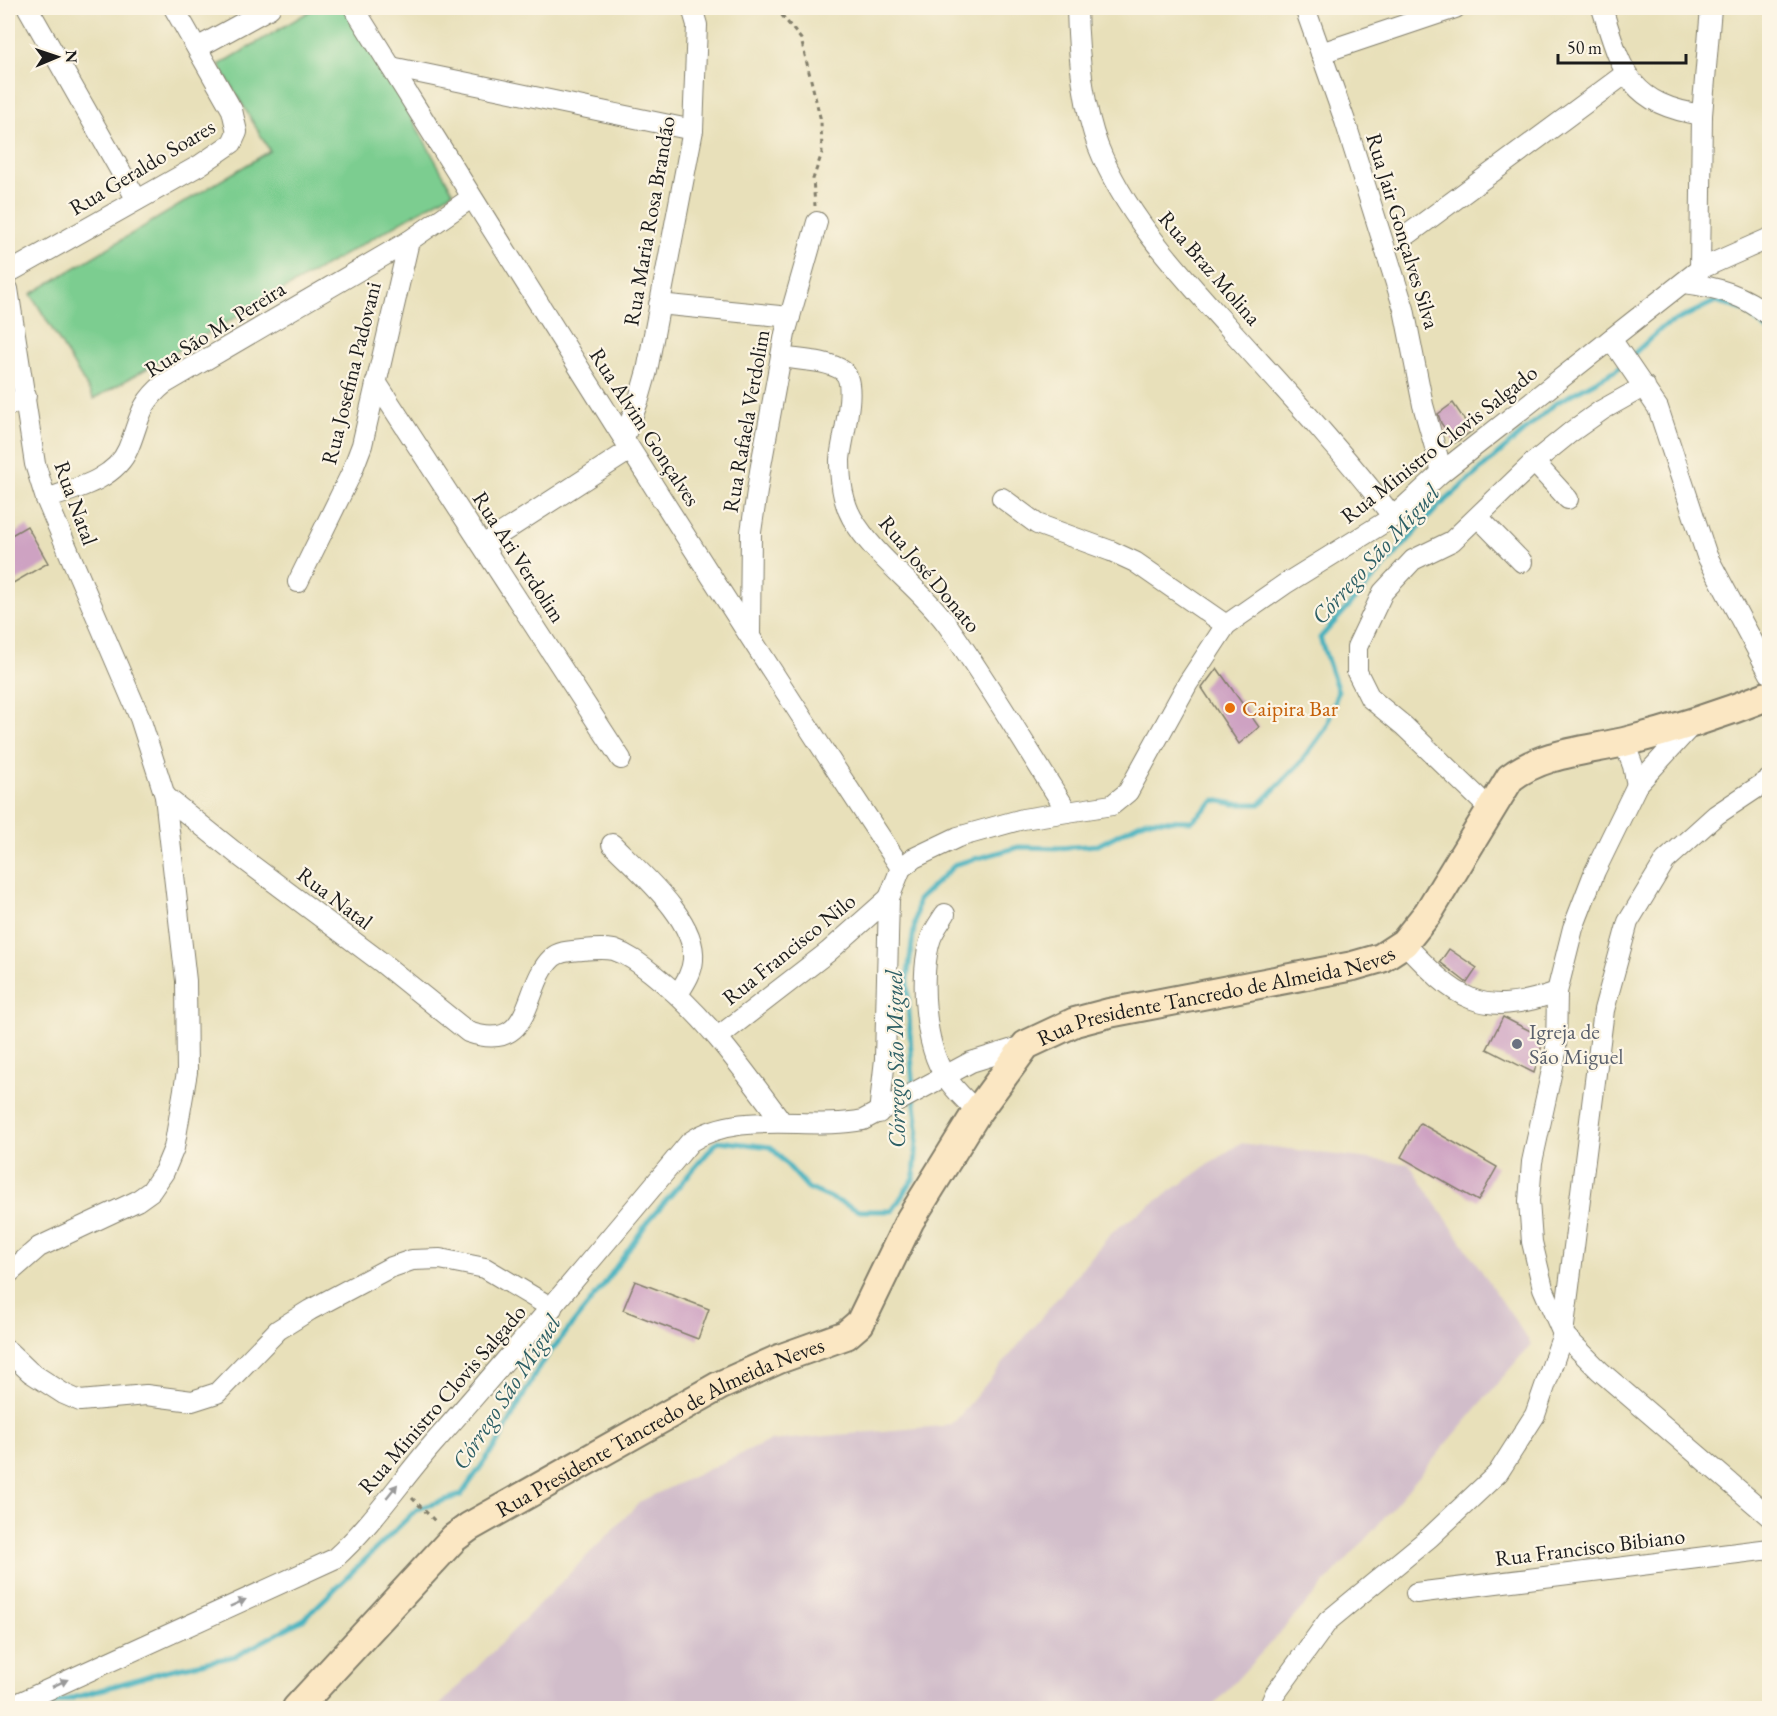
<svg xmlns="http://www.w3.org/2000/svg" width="1777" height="1716" viewBox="0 0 1777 1716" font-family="'EB Garamond',serif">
<rect width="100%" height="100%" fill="#fcf5e5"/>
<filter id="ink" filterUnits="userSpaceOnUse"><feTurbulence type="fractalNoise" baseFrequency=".0167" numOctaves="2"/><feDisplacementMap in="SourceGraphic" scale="12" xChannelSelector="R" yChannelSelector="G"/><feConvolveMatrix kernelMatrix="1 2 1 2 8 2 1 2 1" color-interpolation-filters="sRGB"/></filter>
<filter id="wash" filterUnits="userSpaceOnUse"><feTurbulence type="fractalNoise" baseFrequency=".008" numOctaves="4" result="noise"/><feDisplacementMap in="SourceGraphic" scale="24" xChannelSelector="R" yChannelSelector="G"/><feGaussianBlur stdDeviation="1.35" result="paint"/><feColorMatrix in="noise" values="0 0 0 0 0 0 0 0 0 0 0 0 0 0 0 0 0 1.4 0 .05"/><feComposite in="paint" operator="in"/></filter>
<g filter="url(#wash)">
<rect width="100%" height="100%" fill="#e8e0ba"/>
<path fill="#d1bdca" d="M1240,1143L1409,1164L1531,1344L1377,1526L1211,1708H437L641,1501L769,1441L952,1425L1113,1231Z"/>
<path fill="#7bcd90" stroke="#4c7456" stroke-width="1.5" d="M315,8H350L453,192L94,399L31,294L270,151L219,65Z"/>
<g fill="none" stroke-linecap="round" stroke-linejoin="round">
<g stroke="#41b0be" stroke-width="5">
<path d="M913,1087L907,980L918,900L956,864L1019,847L1059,848L1098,845L1146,820L1192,821L1215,800L1234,804H1260L1301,762L1326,728L1338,691L1320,638L1437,508L1556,403L1616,370L1663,327L1716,301L1744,310L1770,332"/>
<path d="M39,1708L165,1671L236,1656L304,1619L417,1509L461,1495L500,1439L540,1365L602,1287L649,1220L718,1141L771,1147L808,1188L860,1211H892L914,1178L918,1128L914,1097"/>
</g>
</g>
<g id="blocks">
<g fill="#cea2c2">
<path d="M1453,403L1472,431L1455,443L1441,423L1438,414Z"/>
<path d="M27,526L48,563L8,586V537Z"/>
<path d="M1217,668L1259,727L1239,744L1202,688Z"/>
<path d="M1449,949L1477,968L1467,983L1440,962Z"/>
<path d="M1503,1017L1544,1038L1534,1073L1487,1049Z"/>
<path d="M1420,1123L1497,1167L1478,1201L1401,1157Z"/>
<path d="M635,1281L709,1309L698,1339L623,1310Z"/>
</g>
</g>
</g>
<g filter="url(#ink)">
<use href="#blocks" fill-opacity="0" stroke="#827e6b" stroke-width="1.5"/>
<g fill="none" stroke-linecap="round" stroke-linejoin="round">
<defs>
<g id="street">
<path d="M28,8L137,200"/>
<path d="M354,8C534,296 713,585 901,868"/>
<path d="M1077,8C1078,53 1082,103 1098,146C1126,217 1180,273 1230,329C1286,391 1342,451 1393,517"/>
<path d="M1305,8L1345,121L1404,309L1423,405L1442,472"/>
<path d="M1602,8C1622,72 1629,104 1702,115"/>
<path d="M197,48L270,8"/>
<path d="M1321,53L1455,8"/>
<path d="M391,67L693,130"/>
<path d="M1410,233L1625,74"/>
<path d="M1700,269L1702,115L1711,8"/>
<path d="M8,273L200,165L232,143L237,132L232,110L174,8"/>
<path d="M1684,283C1717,287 1744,295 1770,316"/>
<path d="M8,289L35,464L46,499L140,718L165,796L186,981L187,1072L174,1148L164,1172L151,1191L137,1201L39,1247L8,1274"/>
<path d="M659,304L790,317"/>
<path d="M1611,339L1658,408L1707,556L1770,674"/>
<path d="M781,357C798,360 828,360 843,371C859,384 841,441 840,460C840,478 843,502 852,518C876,559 918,585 946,623C989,683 1027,749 1067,811"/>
<path d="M376,382L621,759"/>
<path d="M8,406L26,396"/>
<path d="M624,438L639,399L647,371L693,130L697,25L692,8"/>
<path d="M1534,462L1568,499"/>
<path d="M1002,498L1037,524L1111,551L1135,562L1226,625"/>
<path d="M46,499C74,489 115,480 128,449C140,421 138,405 164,384L409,241"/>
<path d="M1479,518L1522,562"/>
<path d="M483,545L630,450"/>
<path d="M298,582L351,474L362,445L409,241L471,198"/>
<path d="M750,634L751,532L760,471L785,334L817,222"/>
<path d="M1692,725L1637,785L1595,871L1573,928L1557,992L1556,1052L1532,1162L1529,1201L1532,1242L1543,1288L1563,1334L1600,1371L1770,1517"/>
<path d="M1624,742L1633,766L1637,785"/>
<path d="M165,796L242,858L381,962L468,1032C535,1055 522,986 552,958C559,951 572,951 582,950C592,949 605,948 614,950C629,955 640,964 653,974C705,1015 743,1069 782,1122"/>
<path d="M1490,809L1404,726L1370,698L1357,672V647L1383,592L1413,560L1452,541L1534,462L1571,432L1602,410L1645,386"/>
<path d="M612,844C638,871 697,919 693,960C692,973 685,983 678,994"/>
<path d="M945,914C940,922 934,930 931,938C919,972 924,1047 946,1077C954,1090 967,1101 977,1112"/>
<path d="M1404,943C1457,999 1479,1019 1557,992"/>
<path d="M718,1037L828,952L889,898"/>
<path d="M879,1113L885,1059L889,898L901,868L914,858L958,837L1023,819L1112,805L1128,792L1188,683L1226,625L1285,584L1393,517L1442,472L1700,269L1770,238"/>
<path d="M8,1351L30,1372L64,1394L80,1401L146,1395L192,1401L217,1393L278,1330L310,1310L389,1268L412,1260L440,1259L485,1268L552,1308"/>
<path d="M1416,1593L1770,1549"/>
<path d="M8,1708L334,1559C371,1526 400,1482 432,1445C520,1345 605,1244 690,1142C739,1109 809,1131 863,1120L971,1062L1026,1045"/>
<path d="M1269,1708L1275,1694L1328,1621L1430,1537L1498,1473L1535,1415L1563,1334L1604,1010L1628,922L1665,861L1716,815L1770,779"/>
</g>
<g id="secondary">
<path id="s1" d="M297,1708L454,1538L469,1527L719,1386L779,1359L846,1335L860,1323L910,1220L977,1112L1026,1045L1075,1022L1109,1013L1353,966L1381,958L1404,943L1428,913L1510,778C1543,753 1584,751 1624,742C1673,730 1722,714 1770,695"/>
</g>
</defs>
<use href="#street" stroke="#827e6b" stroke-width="22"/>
<use href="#secondary" stroke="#827e6b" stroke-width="32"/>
<g stroke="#827e6b" stroke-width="3" stroke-dasharray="4.5 4.5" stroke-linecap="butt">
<path d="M776,8L801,39L821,121L822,153L813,179L815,206"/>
<path d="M412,1498L437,1523"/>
</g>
<use href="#street" stroke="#fff" stroke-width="20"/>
<use href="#secondary" stroke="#fbe7c3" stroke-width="28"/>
</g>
<defs><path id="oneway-solid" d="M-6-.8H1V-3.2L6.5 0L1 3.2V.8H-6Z" transform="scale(1.5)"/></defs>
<g fill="#999">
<use href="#oneway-solid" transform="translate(392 1491) rotate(-51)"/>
<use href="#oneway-solid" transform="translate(238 1603) rotate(-24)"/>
<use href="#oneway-solid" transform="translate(60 1683) rotate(-25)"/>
</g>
</g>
<circle fill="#e8710a" stroke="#fcf5e5" stroke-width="2" cx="1230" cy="708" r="6"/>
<circle fill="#6b7280" stroke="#fcf5e5" stroke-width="2" cx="1517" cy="1044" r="6"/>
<g text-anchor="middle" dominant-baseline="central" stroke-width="4.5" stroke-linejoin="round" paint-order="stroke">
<g font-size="22" fill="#1c1c1c" stroke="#fcf5e5">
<text transform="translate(142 167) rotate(-31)">Rua Geraldo Soares</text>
<text transform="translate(649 221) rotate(-80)">Rua Maria Rosa Brandão</text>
<text transform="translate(1403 231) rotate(73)">Rua Jair Gonçalves Silva</text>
<text transform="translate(1210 268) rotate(49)">Rua Braz Molina</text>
<text transform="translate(215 329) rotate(-32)">Rua São M. Pereira</text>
<text transform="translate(351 373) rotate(-76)">Rua Josefina Padovani</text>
<text transform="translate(746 421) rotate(-80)">Rua Rafaela Verdolim</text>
<text transform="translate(645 427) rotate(57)">Rua Alvim Gonçalves</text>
<text transform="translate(1439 444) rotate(-38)">Rua Ministro Clovis Salgado</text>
<text transform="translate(76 503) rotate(70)">Rua Natal</text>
<text transform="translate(519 557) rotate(57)">Rua Ari Verdolim</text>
<text transform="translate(930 574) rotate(50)">Rua José Donato</text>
<text transform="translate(335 898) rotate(37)">Rua Natal</text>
<text transform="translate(789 949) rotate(-39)">Rua Francisco Nilo</text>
<text stroke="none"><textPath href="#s1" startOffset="1214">Rua Presidente Tancredo de Almeida Neves</textPath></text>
<text transform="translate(442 1399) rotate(-49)">Rua Ministro Clovis Salgado</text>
<text stroke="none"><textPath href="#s1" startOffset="466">Rua Presidente Tancredo de Almeida Neves</textPath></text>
<text transform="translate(1590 1547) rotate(-7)">Rua Francisco Bibiano</text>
</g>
<g font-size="22" fill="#c56008" stroke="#fcf5e5" text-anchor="start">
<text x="1242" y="708">Caipira Bar</text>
</g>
<g font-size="22" fill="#5b616d" stroke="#fcf5e5" text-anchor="start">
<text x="1529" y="1031">Igreja de<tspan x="1529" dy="25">São Miguel</tspan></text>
</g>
<g font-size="24" font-style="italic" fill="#2d5f65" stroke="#fcf5e5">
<text transform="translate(1375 554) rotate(-48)">Córrego São Miguel</text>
<text transform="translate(895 1059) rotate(-91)">Córrego São Miguel</text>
<text transform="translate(506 1392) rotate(-57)">Córrego São Miguel</text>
</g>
</g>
<rect width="1777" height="1716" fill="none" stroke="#fcf5e5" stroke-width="30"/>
<g transform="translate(57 57) rotate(88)" stroke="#fcf5e5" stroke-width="4.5" paint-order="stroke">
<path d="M0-4.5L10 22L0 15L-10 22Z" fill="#1c1c1c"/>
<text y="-9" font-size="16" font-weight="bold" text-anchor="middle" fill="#1c1c1c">N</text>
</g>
<path d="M1558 54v9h128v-9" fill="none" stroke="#1c1c1c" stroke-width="3"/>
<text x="1567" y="54" font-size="18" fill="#1c1c1c" stroke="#fcf5e5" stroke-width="4.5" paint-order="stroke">50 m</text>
</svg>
